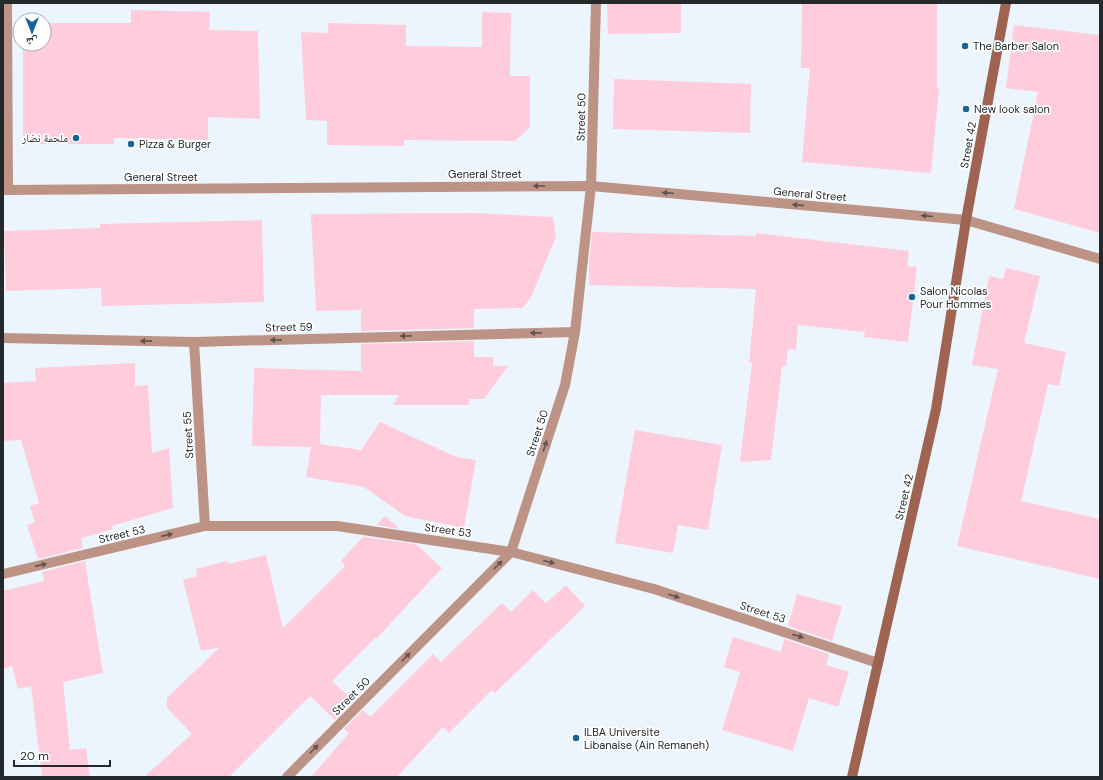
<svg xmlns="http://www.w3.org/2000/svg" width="1103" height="780" viewBox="0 0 1103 780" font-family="'DM Sans','Noto Naskh Arabic',sans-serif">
<rect width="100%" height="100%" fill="#ecf5fd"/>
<g fill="#ffccdb">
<path d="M607,3H681V33L608,34Z"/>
<path d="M802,3H937V89H939L931,173L802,162L810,68H801Z"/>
<path d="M131,10L210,12L209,30L258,31L260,119L208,117V140L114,138V144H23V44H44V23H131Z"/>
<path d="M482,12L511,13L510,76H530V127L515,141L404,140V146L327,145V121L306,120L301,32L328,33V23L406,25V46L482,47Z"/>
<path d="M1014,25L1100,35V233L1014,209L1038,92L1006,88Z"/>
<path d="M614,79L751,84L750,133L613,129Z"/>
<path d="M475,213L553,217L556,237L531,297L523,308L474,309V328L361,331V310L316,311L311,214Z"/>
<path d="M262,220L264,302L102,306L101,288L6,291L4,231L100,228V224Z"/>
<path d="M592,232L756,236V233L909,251L907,266L917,267L908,342L864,337L865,332L798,325L796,350L788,349L786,366H782L771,460L740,462L752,363H749L756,289L589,285V263Z"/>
<path d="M1006,268L1040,276L1024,343L1066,352L1059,386L1048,384L1021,501L1100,519V579L957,546L998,369L972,365L989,276L1003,279Z"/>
<path d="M474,341V357H493V366H508L484,399H469V405H393L399,395H321L320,444L361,450L380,422L456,457L476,460L464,528L405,516L364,487L306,477L311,447L252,446L254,368L361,371V344Z"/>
<path d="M135,363V386L148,385L152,453L169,448L173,508L112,526L113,529L81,538L83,548L38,559L27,525L35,522L30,506L39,503L21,440L3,441V383L36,381L35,368Z"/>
<path d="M635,430L722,445L708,530L678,525L673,553L615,543Z"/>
<path d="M385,516L400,529L376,525Z"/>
<path d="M363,537L416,544L442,568L376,639L375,638L332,681L353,701L335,720L310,696L229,777H144L192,734L167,708V698L220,647L201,651L183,580L197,576L196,569L227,561L228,564L266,555L283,628L345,566L341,561Z"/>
<path d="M85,561L103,673L63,682L70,750L86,748L90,777H42L31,686L18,689L12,666L3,669V591L44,581L42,572Z"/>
<path d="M566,585L585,606L495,693L492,690L449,733L443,727L397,777H311L349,733L344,729L363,710L370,717L433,654L441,662L502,603L511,612L533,590L546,603Z"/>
<path d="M797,594L842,606L832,641L788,626Z"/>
<path d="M733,637L781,652L784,639L829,654L826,665L849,672L838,707L809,698L793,751L722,730L740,672L724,667Z"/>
</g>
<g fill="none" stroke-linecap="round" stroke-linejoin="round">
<g stroke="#bd9386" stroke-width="10">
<path d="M7,3L8,190"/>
<path d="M3,190L591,186L966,220L1100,259"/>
<path d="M3,338L194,342L575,332"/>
<path d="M194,342L205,526"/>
<path d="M3,574L205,526H337L511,552L654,589L878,663"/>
<path d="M287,777L511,552L565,385L575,332L591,186L596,3"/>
</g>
<path stroke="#9f6451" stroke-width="10" d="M852,777L936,409L966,220L1006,3"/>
</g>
<defs><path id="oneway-solid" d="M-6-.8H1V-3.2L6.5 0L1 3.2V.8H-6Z"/></defs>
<g fill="#62534f">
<use href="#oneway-solid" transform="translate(539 186) rotate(180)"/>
<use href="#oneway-solid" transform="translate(668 193) rotate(-175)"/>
<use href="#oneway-solid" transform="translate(798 205) rotate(-175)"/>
<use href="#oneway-solid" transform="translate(927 216) rotate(-175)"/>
<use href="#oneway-solid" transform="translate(536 333) rotate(179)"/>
<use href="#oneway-solid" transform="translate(406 336) rotate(179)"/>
<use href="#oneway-solid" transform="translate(276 340) rotate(179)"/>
<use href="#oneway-solid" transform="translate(146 341) rotate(-179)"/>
<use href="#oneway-solid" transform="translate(545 446) rotate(-72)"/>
<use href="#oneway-solid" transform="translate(167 535) rotate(-13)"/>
<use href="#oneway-solid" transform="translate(549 562) rotate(14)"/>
<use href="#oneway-solid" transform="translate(41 565) rotate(-13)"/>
<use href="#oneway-solid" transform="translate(498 565) rotate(-45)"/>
<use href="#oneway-solid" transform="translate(674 596) rotate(18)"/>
<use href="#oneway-solid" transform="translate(798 636) rotate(18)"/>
<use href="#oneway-solid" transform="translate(406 657) rotate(-45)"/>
<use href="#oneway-solid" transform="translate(314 749) rotate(-45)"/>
</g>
<g fill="#176597" stroke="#fff" stroke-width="1.5">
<circle cx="965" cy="46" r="4"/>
<circle cx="966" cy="109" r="4"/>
<circle cx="76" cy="138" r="4"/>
<circle cx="131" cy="144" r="4"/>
<circle cx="912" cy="297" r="4"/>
<circle cx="576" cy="738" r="4"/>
</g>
<g text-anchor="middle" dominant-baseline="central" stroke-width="3.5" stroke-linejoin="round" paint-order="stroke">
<g font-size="11" fill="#25292b" stroke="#fff" text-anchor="start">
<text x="973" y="46">The Barber Salon</text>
<text x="974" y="109">New look salon</text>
<text x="68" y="138" text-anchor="end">ملحمة نصّار</text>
<text x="139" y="144">Pizza &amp; Burger</text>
<text x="920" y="291">Salon Nicolas<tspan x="920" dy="13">Pour Hommes</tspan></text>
<text x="584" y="732">ILBA Universite<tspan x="584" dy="13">Libanaise (Ain Remaneh)</tspan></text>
</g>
<g font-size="11" fill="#25292b" stroke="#fff">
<text transform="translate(581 117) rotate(-89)">Street 50</text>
<text transform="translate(968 145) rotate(-80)">Street 42</text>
<text x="485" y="174">General Street</text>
<text x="161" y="177">General Street</text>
<text transform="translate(810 194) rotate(5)">General Street</text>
<text transform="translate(289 327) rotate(-1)">Street 59</text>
<text transform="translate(537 433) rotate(-72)">Street 50</text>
<text transform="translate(188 435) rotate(-93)">Street 55</text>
<text transform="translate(904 497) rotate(-77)">Street 42</text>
<text transform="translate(448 530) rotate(8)">Street 53</text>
<text transform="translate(122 534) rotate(-13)">Street 53</text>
<text transform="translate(763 612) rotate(18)">Street 53</text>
<text transform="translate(351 696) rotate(-45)">Street 50</text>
</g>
</g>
<rect width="1103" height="780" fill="none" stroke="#25292b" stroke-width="8"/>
<g transform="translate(32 32) rotate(180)"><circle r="19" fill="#ffffff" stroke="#a8a9aa"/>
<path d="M0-3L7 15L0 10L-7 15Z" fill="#176597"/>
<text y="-6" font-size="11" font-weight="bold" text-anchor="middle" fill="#25292b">ش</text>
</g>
<path d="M14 760v6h96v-6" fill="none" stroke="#25292b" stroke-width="2"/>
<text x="20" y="760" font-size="12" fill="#25292b" stroke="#ffffff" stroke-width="3" paint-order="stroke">20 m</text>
</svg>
